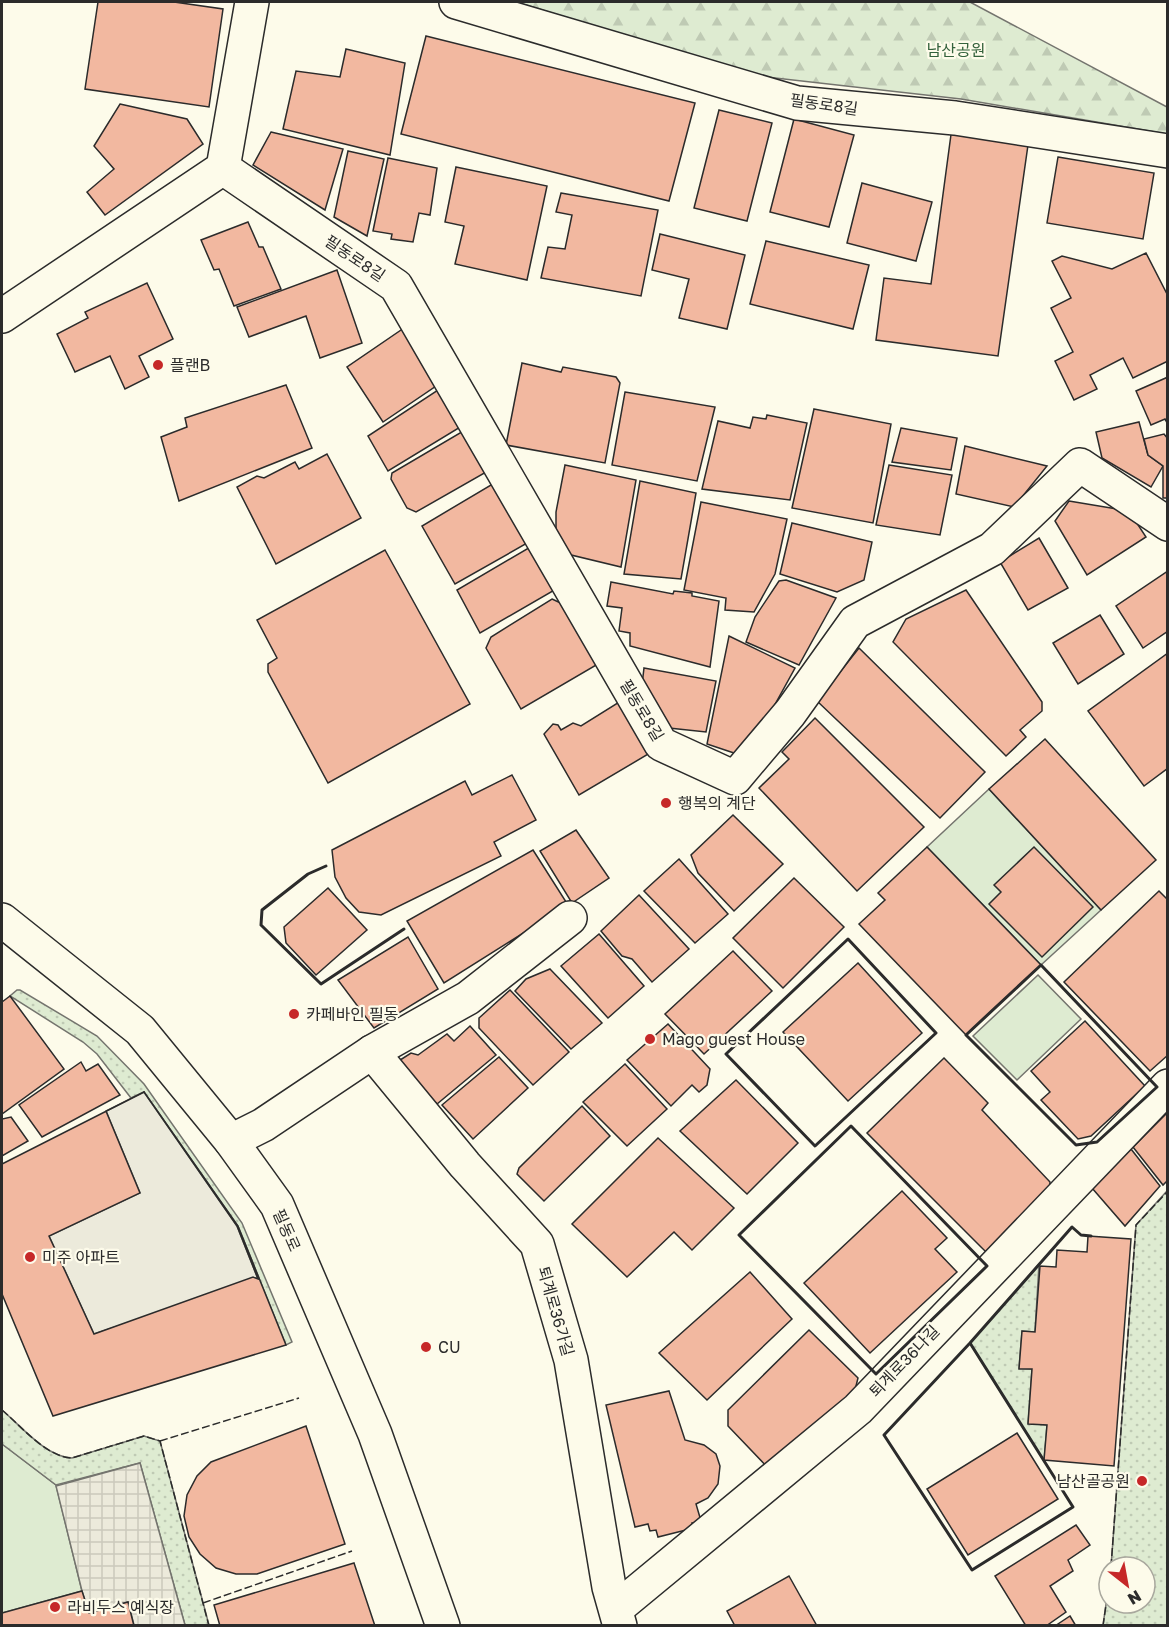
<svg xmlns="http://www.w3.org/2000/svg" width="1169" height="1627" viewBox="0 0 1169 1627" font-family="'Golos Text','Noto Sans KR',sans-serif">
<defs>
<pattern id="forest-firs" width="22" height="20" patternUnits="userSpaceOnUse" patternTransform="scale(1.5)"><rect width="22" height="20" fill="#deebd1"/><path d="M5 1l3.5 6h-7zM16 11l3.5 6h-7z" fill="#bfcab4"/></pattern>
<pattern id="park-dots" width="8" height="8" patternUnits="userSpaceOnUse" patternTransform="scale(1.5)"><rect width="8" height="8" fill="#deebd1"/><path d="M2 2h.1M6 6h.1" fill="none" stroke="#bfcab4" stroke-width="1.8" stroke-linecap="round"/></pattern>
<pattern id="plaza-grid" width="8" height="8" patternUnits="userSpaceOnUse" patternTransform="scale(1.5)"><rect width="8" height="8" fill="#eceadb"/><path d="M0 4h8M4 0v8" fill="none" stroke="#cbc9bc"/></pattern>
</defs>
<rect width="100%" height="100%" fill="#fdfbea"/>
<g fill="#deebd1" stroke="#74746e" stroke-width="1.5">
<path d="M989,789L1101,910L1041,965L927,847Z"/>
<path d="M1038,975L1081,1019L1017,1080L973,1036Z"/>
<path d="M2,1444L56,1485L82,1591L2,1613Z"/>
</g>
<path fill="url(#forest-firs)" stroke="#74746e" stroke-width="1.5" d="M516,2H970L1167,107V134L961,99L757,76Z"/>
<g fill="url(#park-dots)" stroke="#74746e" stroke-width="1.5">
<path d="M17,990H20L97,1036L144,1084L242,1223L292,1342L286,1345L238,1226L144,1092L131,1098L97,1054L83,1042L10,996Z"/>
<path d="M1167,1191V1625H1103L1109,1584V1603H1145V1567H1111L1136,1225Z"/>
<path d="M1039,1264L1035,1332L1022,1331L1019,1368L1032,1369L1028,1423L1047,1425L1044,1461L970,1343Z"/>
<path d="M2,1410C21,1426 46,1457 72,1458L144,1436L160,1441L209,1625H185L140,1463L56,1485L2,1444Z"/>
</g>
<path fill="#eceadb" stroke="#74746e" stroke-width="1.5" d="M144,1092L237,1226L258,1279L94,1334L49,1236L140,1193L106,1111Z"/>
<path fill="url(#plaza-grid)" stroke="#74746e" stroke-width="1.5" d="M140,1463L185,1625H134L128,1602L89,1613L82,1591L56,1486Z"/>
<g fill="#f2b8a0" stroke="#2b2b2b" stroke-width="1.5" fill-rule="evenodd">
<path d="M98,2H174L223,9L209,107L85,89Z"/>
<path d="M426,36L695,103L669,201L401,134Z"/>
<path d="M346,49L405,63L390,155L283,129L296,71L340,77Z"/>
<path d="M120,104L187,119L203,144L105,215L87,192L114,169L94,146Z"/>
<path d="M719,110L772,123L747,221L694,208Z"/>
<path d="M794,119L854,135L829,227L770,212Z"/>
<path d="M952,127L1029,138L998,356L876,340L884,278L931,284Z"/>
<path d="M271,132L343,149L325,210L253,165Z"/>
<path d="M348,151L384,159L367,236L334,217Z"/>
<path d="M1058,157L1154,173L1143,239L1047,223Z"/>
<path d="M388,158L437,168L430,215L419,213L413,242L391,239L392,234L373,231Z"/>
<path d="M456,167L547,186L527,280L455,264L464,226L445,222Z"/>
<path d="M862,183L932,202L916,261L847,243Z"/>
<path d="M561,193L658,210L641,296L541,278L548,247L565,249L572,215L556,212Z"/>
<path d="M248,222L259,247H263L281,289L234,306L219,269L214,270L201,240Z"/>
<path d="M660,234L745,255L727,329L679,318L689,279L652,270Z"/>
<path d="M766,241L869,265L853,329L750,304Z"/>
<path d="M1146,253L1168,296V361L1133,378L1123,358L1090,375L1097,389L1074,400L1055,361L1073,352L1051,308L1071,298L1052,261L1062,256L1112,269Z"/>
<path d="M337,270L362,343L320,358L306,316L249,337L237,307Z"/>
<path d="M147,283L173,339L139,356L149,377L125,389L110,356L75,372L57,334L88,318L85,312Z"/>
<path d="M404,328L439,384L383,422L347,367Z"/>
<path d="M522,363L561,372L563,367L616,377L620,383L605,463L506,445Z"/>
<path d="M1168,377V425L1165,419L1151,425L1136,391Z"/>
<path d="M286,385L312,448L179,501L161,437L187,427L185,418Z"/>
<path d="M441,388L462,426L388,471L368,436Z"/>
<path d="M625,392L715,407L697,481L612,465Z"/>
<path d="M814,409L891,424L873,523L792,508Z"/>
<path d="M767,415L807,423L790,500L702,489L718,421L750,428L753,417L766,419Z"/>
<path d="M1139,422L1148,455L1163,466L1151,487L1102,458L1096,432Z"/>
<path d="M901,428L957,438L951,470L892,462Z"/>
<path d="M465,430L488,471L416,512L407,508L391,479L392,473Z"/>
<path d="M1164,434L1168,439V498H1163V466L1148,455L1144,439Z"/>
<path d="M965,446L1047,466L1014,507L956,494Z"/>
<path d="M327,454L361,518L276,564L237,487L257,476L264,478L295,462L299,469Z"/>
<path d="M565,465L636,480L621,567L563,553L556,534V512Z"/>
<path d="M889,465L952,475L940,535L876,525Z"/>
<path d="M640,481L696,493L681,579L624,574Z"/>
<path d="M496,482L529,542L455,584L422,526Z"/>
<path d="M1069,501L1129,511L1146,537L1087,575L1055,521Z"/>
<path d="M701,502L787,519L775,574L754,612L725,610L726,598L684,590Z"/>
<path d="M792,523L872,542L864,580L837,592L780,574Z"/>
<path d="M1039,538L1068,588L1028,610L1000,562Z"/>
<path d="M532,546L558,588L480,633L457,590Z"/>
<path d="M385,550L470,704L328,783L268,672V664L277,658L257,620Z"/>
<path d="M1168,571V631L1143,648L1116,606Z"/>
<path d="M786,580L836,598L799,665L746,642L755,617L779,581Z"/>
<path d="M611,582L673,594L674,591L692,593V596L719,601L710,667L630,646V633L619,631L622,608L607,606Z"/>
<path d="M966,590L1042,702V711L1020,730L1026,737L1006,756L893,642L906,619Z"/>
<path d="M552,599L565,605L598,664L521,709L486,648L491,637Z"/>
<path d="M1100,615L1124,654L1078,684L1053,643Z"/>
<path d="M729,636L795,668L746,757L707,744Z"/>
<path d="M859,648L985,772L940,818L817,701Z"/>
<path d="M1168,653V768L1144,786L1088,711Z"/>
<path d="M644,668L716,681L706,732L669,728L642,685Z"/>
<path d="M624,699L655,750L579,795L544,734L553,724L558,725L561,730L573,723L581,726Z"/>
<path d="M815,718L924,827L857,891L759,788L789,759L782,752Z"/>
<path d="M1045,739L1156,860L1101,910L989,789Z"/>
<path d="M512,775L536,820L494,842L501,856L381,915L359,912L346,898L335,877L332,850L465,781L472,795Z"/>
<path d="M733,815L783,864L734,911L698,873L691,855Z"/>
<path d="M576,830L609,878L572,903L540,851Z"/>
<path d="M927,847L1041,965L966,1035L859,924L885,900L878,893Z"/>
<path d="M1034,847L1093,907L1042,957L989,904L1001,892L994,885Z"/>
<path d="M533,850L568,905L444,983L407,921Z"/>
<path d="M679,859L728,914L695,943L644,891Z"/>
<path d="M794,878L844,927L783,988L733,938Z"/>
<path d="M328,888L367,930L316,975L286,943L284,927Z"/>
<path d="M1159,891L1168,900V1055L1150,1071L1064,982Z"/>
<path d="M639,895L689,949L652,982L632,959L622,956L601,931Z"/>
<path d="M599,934L644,986L608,1018L561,966Z"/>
<path d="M408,937L438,989L374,1028L338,980Z"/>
<path d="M733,951L772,991L704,1054L665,1014Z"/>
<path d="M858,963L922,1033L848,1101L783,1032Z"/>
<path d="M550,969L602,1023L571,1049L515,991L526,979Z"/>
<path d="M510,990L569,1052L533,1085L479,1028V1018Z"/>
<path d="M10,996L64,1069L2,1114V1002Z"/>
<path d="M1085,1021L1145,1086L1091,1136L1078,1139L1041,1100L1050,1092L1031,1071Z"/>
<path d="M668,1024L710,1069L707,1085L699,1092L692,1085L671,1106L627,1060Z"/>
<path d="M470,1026L496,1055L437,1104L397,1062L411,1053L418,1055L447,1034L454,1041Z"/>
<path d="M499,1057L528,1088L473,1139L442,1105Z"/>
<path d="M944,1058L988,1103L982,1110L1050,1182L1049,1197L991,1257L867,1133Z"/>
<path d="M81,1062L86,1071L98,1064L120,1095L42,1137L19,1105Z"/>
<path d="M625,1064L667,1109L627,1146L583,1102Z"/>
<path d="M736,1080L798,1143L747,1194L680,1131Z"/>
<path d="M144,1092L238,1226L286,1345L53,1416L2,1294V1164ZM144,1092L237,1226L258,1279L253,1277L94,1334L49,1236L140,1193L106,1111Z"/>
<path d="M582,1106L610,1136L544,1201L517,1174L519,1168Z"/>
<path d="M1168,1112V1180L1163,1185L1133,1147Z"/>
<path d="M11,1117L28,1141L2,1156V1119Z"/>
<path d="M658,1138L734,1208L692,1250L674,1232L627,1277L572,1224Z"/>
<path d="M1131,1149L1160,1186L1125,1226L1092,1188Z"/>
<path d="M902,1191L947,1238L935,1249L957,1272L870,1353L804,1283Z"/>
<path d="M1088,1236L1131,1239L1114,1466L1044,1460L1047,1425L1028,1424L1032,1369H1019L1022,1331L1035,1332L1040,1266L1056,1267L1057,1250L1087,1252Z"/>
<path d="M750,1272L792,1319L707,1400L659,1353Z"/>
<path d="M809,1330L858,1378L851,1406L772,1472L728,1426V1410Z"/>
<path d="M669,1391L685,1440L704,1445L716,1454L720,1466L718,1484L708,1498L696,1504L701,1521L692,1523L694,1528L658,1537L656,1530L650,1531L648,1524L635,1527L606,1405Z"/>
<path d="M306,1426L345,1544L257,1574H236L216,1568L200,1554L189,1537L184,1516L187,1495L197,1476L211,1462Z"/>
<path d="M1017,1433L1058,1499L968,1555L927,1489Z"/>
<path d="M1076,1525L1090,1545L1068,1560L1073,1571L1050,1586L1066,1612L1046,1626H1026L995,1576Z"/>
<path d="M354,1563L375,1626H220L214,1605Z"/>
<path d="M789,1576L817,1626H735L727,1611Z"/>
<path d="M82,1591L89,1613L128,1602L134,1626H2V1613Z"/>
<path d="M1070,1616L1076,1626H1055Z"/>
</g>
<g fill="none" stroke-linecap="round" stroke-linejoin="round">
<defs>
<g id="minor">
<path d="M456,2L797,103L955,118L1168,151"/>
<path d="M223,168L396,286L661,744L735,778L790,713L855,622L992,549L1080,465L1168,524"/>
<path d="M2,316L223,168L252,2"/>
<path d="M2,920L140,1030L231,1141L277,1205L375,1434L443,1626"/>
<path d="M372,1052L465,1165L537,1244L571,1360L609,1587L620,1626"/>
<path d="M231,1141L263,1125L372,1052L468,998L570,918"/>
<path d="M616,1609L858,1409L1168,1086"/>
</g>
</defs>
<use href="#minor" stroke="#2b2b2b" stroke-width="36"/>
<use href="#minor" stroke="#fdfbea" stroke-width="33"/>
<g stroke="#2b2b2b" stroke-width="1.5" stroke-dasharray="8 3" stroke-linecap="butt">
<path d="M2,1410C21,1426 46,1457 72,1458L144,1436L160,1441L209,1626"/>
<path d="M160,1441L299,1398"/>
<path d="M1111,1567L1136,1225L1168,1191"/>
<path d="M203,1603L352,1551"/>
<path d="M1103,1626L1109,1584"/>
</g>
<g stroke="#2b2b2b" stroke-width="3">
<path d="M326,866L308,874L262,910L261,925L321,984L404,929"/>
<path d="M848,939L936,1033L815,1146L726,1054Z"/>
<path d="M1041,965L1157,1087L1097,1142L1076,1145L966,1035Z"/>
<path d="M851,1126L987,1266L876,1374L739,1235Z"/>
<path d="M970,1343L1073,1507L972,1570L884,1435L970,1343L1072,1227L1081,1235L1091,1236"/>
</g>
</g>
<g fill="#c62828" stroke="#fdfbea" stroke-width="2">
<circle cx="158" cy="365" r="6"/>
<circle cx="666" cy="803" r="6"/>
<circle cx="294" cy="1014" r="6"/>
<circle cx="650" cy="1039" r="6"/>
<circle cx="30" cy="1257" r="6"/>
<circle cx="426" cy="1347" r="6"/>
<circle cx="1142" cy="1481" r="6"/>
<circle cx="55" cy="1607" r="6"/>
</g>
<g text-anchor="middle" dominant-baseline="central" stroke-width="4.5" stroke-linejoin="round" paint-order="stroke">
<g font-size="16" fill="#34623c" stroke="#fdfbea">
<text x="956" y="50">남산공원</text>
</g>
<g font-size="16" fill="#2b2b2b" stroke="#fdfbea">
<text transform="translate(824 104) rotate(8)">필동로8길</text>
<text transform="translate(355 258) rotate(34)">필동로8길</text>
<text transform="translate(642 710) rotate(59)">필동로8길</text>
<text transform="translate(287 1230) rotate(66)">필동로</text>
<text transform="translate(556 1311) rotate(74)">퇴계로36가길</text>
<text transform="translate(904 1361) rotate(-46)">퇴계로36나길</text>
</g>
<g font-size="16" fill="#2b2b2b" stroke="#fdfbea" text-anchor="start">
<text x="170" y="365">플랜B</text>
<text x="678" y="803">행복의 계단</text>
<text x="306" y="1014">카페바인 필동</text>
<text x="662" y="1039">Mago guest House</text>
<text x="42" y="1257">미주 아파트</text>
<text x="438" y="1347">CU</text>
<text x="1130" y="1481" text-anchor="end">남산골공원</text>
<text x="67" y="1607">라비두스 예식장</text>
</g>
</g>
<rect width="1169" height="1627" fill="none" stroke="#2b2b2b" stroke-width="6"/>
<g transform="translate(1127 1585) rotate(149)"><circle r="28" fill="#fdfbea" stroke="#a9a89e" stroke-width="1.5"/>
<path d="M0-4.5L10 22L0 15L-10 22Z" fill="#c62828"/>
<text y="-9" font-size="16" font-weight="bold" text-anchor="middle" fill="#2b2b2b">N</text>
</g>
</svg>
